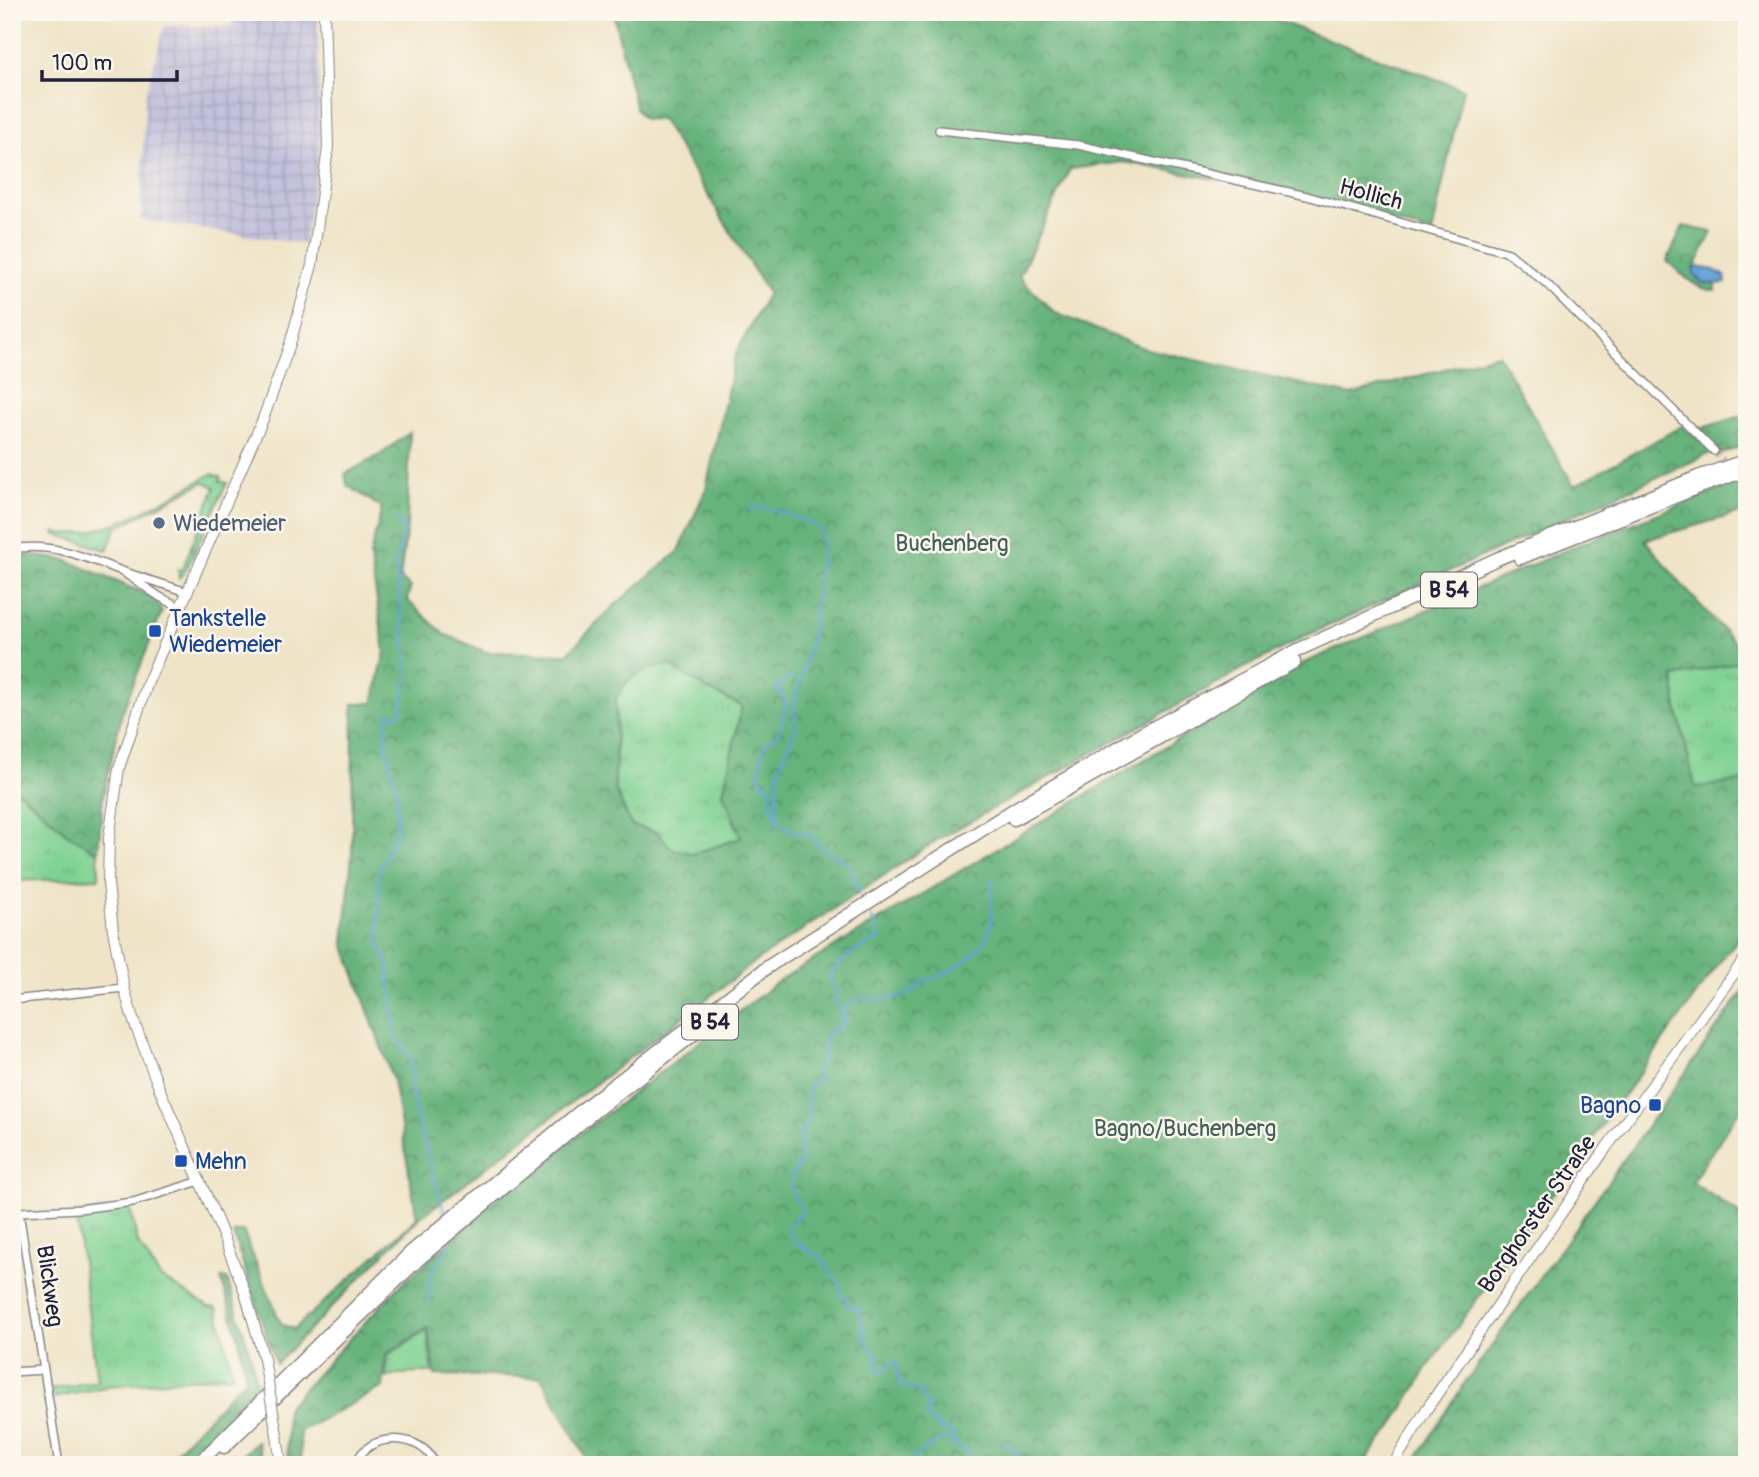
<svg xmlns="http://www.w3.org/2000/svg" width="1759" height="1477" viewBox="0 0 1759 1477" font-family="Pangolin,sans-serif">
<defs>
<pattern id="industrial-grid" width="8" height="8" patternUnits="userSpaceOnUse" patternTransform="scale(1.75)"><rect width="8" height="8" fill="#c3c1db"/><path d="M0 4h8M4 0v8" fill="none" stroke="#a7a6bd"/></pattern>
<pattern id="grass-tufts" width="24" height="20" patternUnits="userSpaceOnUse" patternTransform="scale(1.75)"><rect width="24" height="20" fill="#7ed192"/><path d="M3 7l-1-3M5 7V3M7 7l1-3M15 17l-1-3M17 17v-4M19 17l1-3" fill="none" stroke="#6db37f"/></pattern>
<pattern id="forest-crowns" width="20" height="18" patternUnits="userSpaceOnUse" patternTransform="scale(1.75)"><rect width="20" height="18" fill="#66b37c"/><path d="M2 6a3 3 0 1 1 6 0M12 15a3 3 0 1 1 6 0" fill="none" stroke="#549167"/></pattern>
<pattern id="water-ripples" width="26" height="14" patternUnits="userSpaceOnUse" patternTransform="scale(1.75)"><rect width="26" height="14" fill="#63a3d6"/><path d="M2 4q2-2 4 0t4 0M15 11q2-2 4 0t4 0" fill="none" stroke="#5184af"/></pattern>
</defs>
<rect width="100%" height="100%" fill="#fbf7ec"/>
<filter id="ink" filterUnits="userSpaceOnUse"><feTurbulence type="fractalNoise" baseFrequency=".0143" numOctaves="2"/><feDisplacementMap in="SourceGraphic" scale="14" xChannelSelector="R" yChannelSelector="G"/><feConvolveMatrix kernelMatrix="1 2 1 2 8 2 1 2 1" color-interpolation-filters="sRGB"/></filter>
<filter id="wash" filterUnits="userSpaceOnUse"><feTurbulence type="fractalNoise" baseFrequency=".00686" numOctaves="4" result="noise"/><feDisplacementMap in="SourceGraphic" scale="28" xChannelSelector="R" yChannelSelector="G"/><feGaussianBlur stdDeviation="1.57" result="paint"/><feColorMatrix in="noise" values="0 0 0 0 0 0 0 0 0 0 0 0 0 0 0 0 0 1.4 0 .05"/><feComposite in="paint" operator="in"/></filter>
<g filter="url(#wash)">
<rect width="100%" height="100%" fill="#efe4c7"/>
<path fill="url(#industrial-grid)" d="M233,12H318L320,146L304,244L140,220L145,97L164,26H232Z"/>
<g fill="url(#grass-tufts)" stroke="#507a66" stroke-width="2">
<path d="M212,474L221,477L220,481L227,483L185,572L179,578L178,569L182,570L215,487L204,482L116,528L107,550L54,534L55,532C100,543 171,495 212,474Z"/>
<path d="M1747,660V781L1695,788L1676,703L1674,677Z"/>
<path d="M670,665L708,690L742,706L723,793L741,838L693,854L672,849L658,833L631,825L615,789L616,698C627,674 646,668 670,665Z"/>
<path d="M12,789L22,794L69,835L98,852L99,878L12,881Z"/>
<path d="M130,1208L138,1243L160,1277L209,1307L217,1308L233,1375L109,1386L54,1398L52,1389L97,1381L76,1214Z"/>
</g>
<g fill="url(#forest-crowns)" stroke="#446a5c" stroke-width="2" fill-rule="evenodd">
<path d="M613,12H1254L1463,89L1432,234L1307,196L1124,162L1070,169L1019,277L1055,313L1143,348L1351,395L1498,354L1574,486L1682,426L1713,452L1308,635L1246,667L937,840L759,959L417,1220L276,1364L233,1233L243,1231L281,1324L294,1329L417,1218L393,1080L344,944L352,854L353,704L373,703L385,652L370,555L382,508L347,485L345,474L380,455L410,432L407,525L400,579L411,587L407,600L444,634L486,652L567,654L615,605L679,551L706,489L735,355L768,293L662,120L644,119L636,110ZM670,665L708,690L742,706L723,793L741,838L693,854L672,849L658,833L631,825L615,789L616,698C627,674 645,668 670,665Z"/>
<path d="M1683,226L1712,232L1694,269L1705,283L1710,282L1716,285V290C1696,291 1681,273 1667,261Z"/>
<path d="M1747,414V445L1720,454L1699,429Z"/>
<path d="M1737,483L1747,495V511L1645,540L1681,584L1747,656V660L1674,677L1676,703L1695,787L1747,781V928L1722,959L1429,1366L1391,1428L1362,1465H590L541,1377L435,1375L428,1328L386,1354L383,1387L300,1431L301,1465H288L286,1408L392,1293L496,1199L780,980L1304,663L1580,544Z"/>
<path d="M29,555L66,560L153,597L162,611L122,713L103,796L98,852L69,835L22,794L12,789V557Z"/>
<path d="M1747,986V1099L1692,1182L1747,1219V1465H1412L1463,1386Z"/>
<path d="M221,1278L227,1279L250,1353L258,1390L189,1462L183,1465H163L246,1378L239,1340Z"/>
<path d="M257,1441L263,1465H232Z"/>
</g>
<path fill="#7ed192" stroke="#507a66" stroke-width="2" d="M427,1331L432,1372L400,1374L386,1378L388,1355Z"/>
<path fill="url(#water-ripples)" stroke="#426288" stroke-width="2" d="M1696,267L1714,270L1725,276L1726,283C1718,284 1711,284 1703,283L1695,276L1693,271Z"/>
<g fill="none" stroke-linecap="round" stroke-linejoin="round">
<g stroke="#63a3d6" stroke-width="2.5">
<path d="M750,509C766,503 806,521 820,528L823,541C818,572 816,603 812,633C808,664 788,698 796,729C788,746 777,768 777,787C776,798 779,809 777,820C781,825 789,831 795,832C799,833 803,832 806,833C813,835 814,840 818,844C839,866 848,848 856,888L860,891"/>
<path d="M398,519L399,524L404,529L396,562L408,674L401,712L398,715L388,714L385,741L397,791V825L395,838L381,864L378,877L379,943L388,964L396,1037L411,1058V1086L420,1130L446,1216"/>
<path d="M777,820L771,805L770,786L761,782L759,772L765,744L778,735L785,709V698L778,691L777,686L792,677"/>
<path d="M871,917L880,939C861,947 836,959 830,980L836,989L834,999C839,1006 843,1020 842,1028L831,1029C819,1042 826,1059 816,1072L820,1078L817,1082L810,1084L808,1089L809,1122L800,1132L801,1161L790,1179L795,1200L802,1205V1211C798,1216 789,1223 789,1230C790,1241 811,1254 821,1256L832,1275L841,1285V1295L847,1298L845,1305L859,1309L866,1341L878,1358L877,1369L884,1372L892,1362H896L899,1385L922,1392L923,1399L929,1404L926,1417L933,1422H937L939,1429L953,1433L956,1446L959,1450H966L981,1465"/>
<path d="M844,1022L846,1006C867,991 865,1001 883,1000C893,999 894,995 905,996L918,988L923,981C950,976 988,951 991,922C993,907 990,893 992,878"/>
<path d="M428,1304L430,1277L450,1245V1240"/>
<path d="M1002,1442L1030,1465"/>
<path d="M903,1465L940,1440L947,1438L955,1445"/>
</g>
</g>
</g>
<g filter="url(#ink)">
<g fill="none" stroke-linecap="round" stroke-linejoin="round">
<path stroke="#c6bdab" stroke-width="7" stroke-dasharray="7 3.5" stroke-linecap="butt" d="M1714,451L1729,468"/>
<defs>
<g id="street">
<path d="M939,130L1078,145L1307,196L1509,253L1547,284L1714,451"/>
<path d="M1744,484L1747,488"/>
<path d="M12,549C51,542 84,557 119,570C141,578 164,584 187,592"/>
<path d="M126,574L160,597L180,607"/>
<path d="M12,1000L124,988"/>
<path d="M12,1372L43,1370"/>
<path d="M59,1465L19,1212L79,1209L133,1202L200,1181"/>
<path d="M356,1465C365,1430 425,1432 435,1465"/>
</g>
<g id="secondary">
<path d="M264,1359L245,1292L219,1225L159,1088L133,1019L124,988L113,930L108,883L109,838L119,768L148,682L263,419L290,344L312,265L328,148L324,12"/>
<path d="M277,1435L281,1465"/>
<path d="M1393,1465L1426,1410L1606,1148L1747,956"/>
</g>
<g id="highway">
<path d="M1520,558L1702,486"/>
<path d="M1014,819L1294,662"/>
<path d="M224,1447L419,1259L595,1111L694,1034"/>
<path d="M197,1465L411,1252L589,1104L769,966L1013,810L1143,733L1298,650L1499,558L1698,477"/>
</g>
</defs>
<use href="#street" stroke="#888381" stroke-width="10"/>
<use href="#secondary" stroke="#888381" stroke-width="12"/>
<use href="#highway" stroke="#888381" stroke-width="15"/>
<use href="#street" stroke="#fff" stroke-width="7"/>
<use href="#secondary" stroke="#fff" stroke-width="10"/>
<use href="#highway" stroke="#fff" stroke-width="12"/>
<defs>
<path id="secondary-bridge" d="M264,1359L277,1435"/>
<g id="highway-bridge">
<path d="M1698,477L1747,460"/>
<path d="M1702,486L1747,470"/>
</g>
</defs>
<use href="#secondary-bridge" stroke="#888381" stroke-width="12" stroke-linecap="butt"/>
<use href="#highway-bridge" stroke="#888381" stroke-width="15" stroke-linecap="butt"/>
<use href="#secondary-bridge" stroke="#fff" stroke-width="10"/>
<use href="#highway-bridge" stroke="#fff" stroke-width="12"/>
</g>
</g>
<circle fill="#5c6f8a" stroke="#fbf7ec" stroke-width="2.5" cx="159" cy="523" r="7"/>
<g fill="#1a4fb4" stroke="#fbf7ec" stroke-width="2.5">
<rect x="148" y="624" width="14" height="14" rx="3.5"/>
<rect x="1648" y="1098" width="14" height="14" rx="3.5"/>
<rect x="174" y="1154" width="14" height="14" rx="3.5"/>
</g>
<g text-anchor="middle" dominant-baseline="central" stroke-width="5" stroke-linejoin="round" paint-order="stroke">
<g fill="#fbf7ec" stroke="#636270" stroke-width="2">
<rect x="1421" y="572.5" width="56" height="35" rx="5"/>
<rect x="682" y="1004.5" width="56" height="35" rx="5"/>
</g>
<g font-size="21" font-weight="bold" fill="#22223b">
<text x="1449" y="590">B 54</text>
<text x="710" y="1022">B 54</text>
</g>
<g font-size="23" fill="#22223b" stroke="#fbf7ec">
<text transform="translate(1371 194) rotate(15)">Hollich</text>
<text transform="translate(1537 1214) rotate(-55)">Borghorster Straße</text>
<text transform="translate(50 1286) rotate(82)">Blickweg</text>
</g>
<g font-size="23" fill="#4e5e75" stroke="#fbf7ec" text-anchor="start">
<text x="173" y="523">Wiedemeier</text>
</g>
<g font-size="23" fill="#425f59" stroke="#fbf7ec">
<text x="952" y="543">Buchenberg</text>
<text x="1185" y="1128">Bagno/Buchenberg</text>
</g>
<g font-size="23" fill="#164399" stroke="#fbf7ec" text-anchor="start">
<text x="169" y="618">Tankstelle<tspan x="169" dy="26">Wiedemeier</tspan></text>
<text x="1641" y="1105" text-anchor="end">Bagno</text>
<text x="195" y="1161">Mehn</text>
</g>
</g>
<rect width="1759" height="1477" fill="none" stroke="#fbf7ec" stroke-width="42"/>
<path d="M42 70v10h135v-10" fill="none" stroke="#22223b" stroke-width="3.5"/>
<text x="52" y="70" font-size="21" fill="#22223b" stroke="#fbf7ec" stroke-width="5" paint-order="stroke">100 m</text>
</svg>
